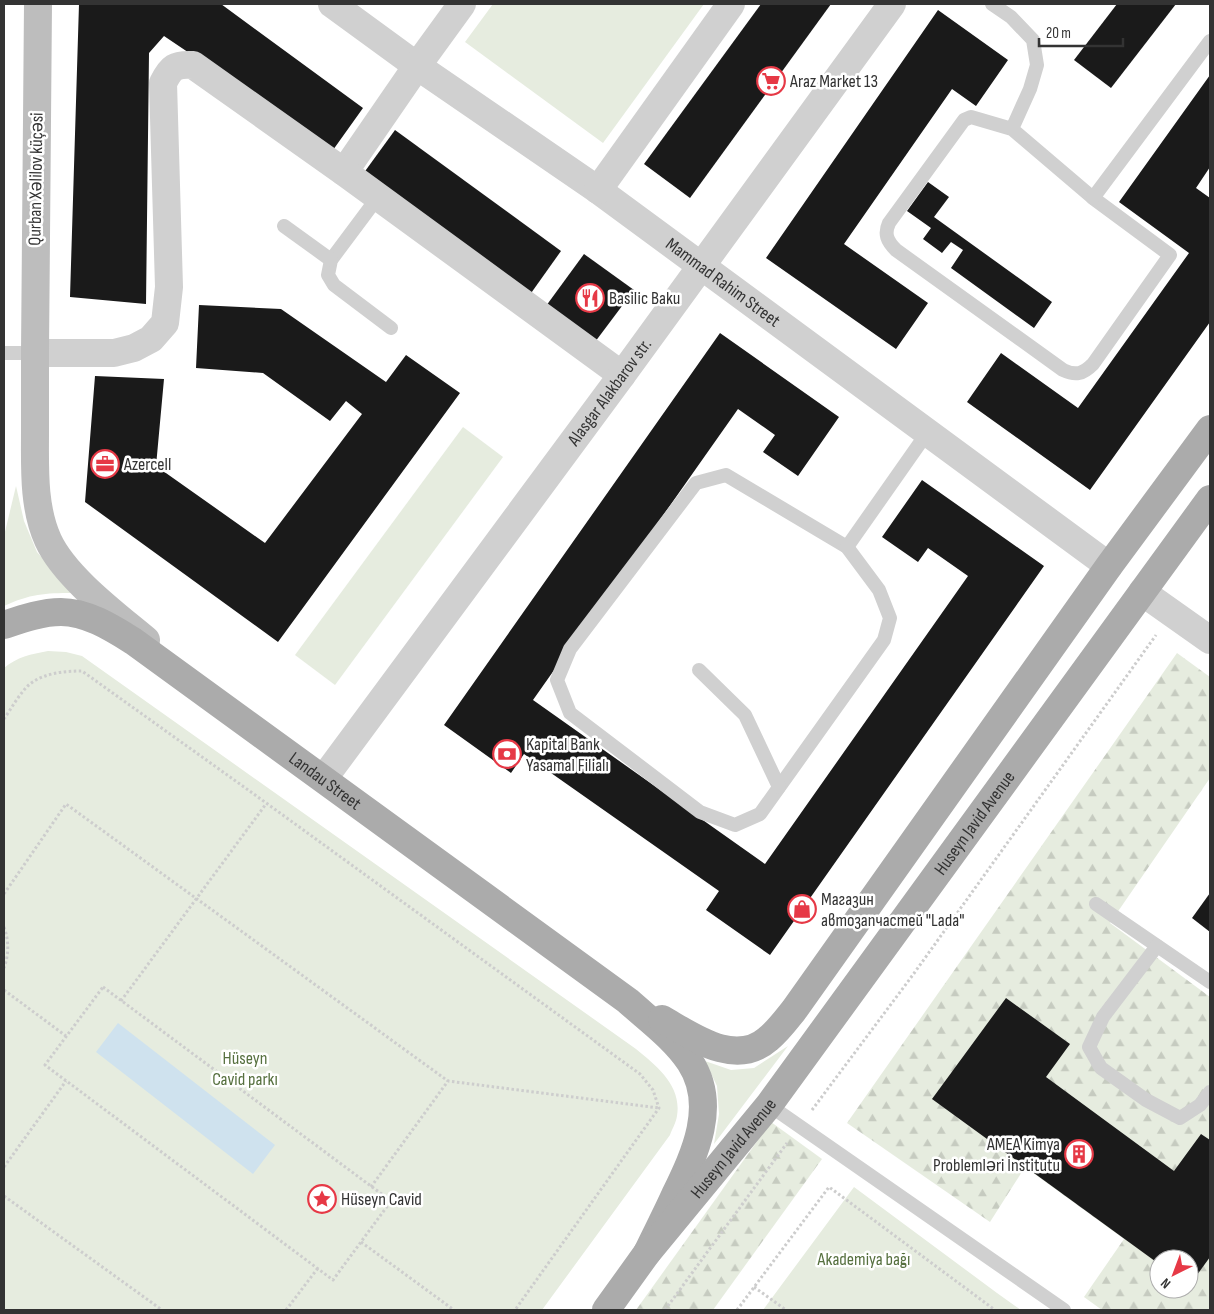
<svg xmlns="http://www.w3.org/2000/svg" width="1214" height="1314" viewBox="0 0 1214 1314" font-family="'Sofia Sans Condensed',sans-serif">
<defs>
<pattern id="forest-firs" width="22" height="20" patternUnits="userSpaceOnUse" patternTransform="scale(1.25)"><rect width="22" height="20" fill="#e6ecdf"/><path d="M5 1l3.5 6h-7zM16 11l3.5 6h-7z" fill="#c6cbc0"/></pattern>
</defs>
<rect width="100%" height="100%" fill="#fff"/>
<g fill="#e6ecdf">
<path d="M493,4H704L603,143L465,42Z"/>
<path d="M463,427L503,457L335,685L295,655Z"/>
<path d="M16,486L24,521L37,552L73,593C45,593 30,594 4,606V536Z"/>
<path d="M48,651L66,652L82,656L636,1049C657,1066 682,1086 677,1116C676,1123 672,1129 670,1135L542,1310H4V668C17,657 31,654 48,651Z"/>
<path d="M788,1046L714,1144L719,1114L717,1086L705,1061L731,1070L754,1068Z"/>
<path d="M854,1187L997,1293L1021,1310H763Z"/>
</g>
<g fill="url(#forest-firs)" fill-rule="evenodd">
<path d="M1177,653L1210,677V778L1110,923L1210,997V1310H1102L1084,1297L1124,1239L1025,1167L990,1222L847,1123ZM1159,1259H1189V1289H1159Z"/>
<path d="M771,1122L822,1159L713,1310H636Z"/>
</g>
<path fill="#cfe2ee" d="M118,1023L275,1145L253,1174L96,1052Z"/>
<g fill="#1a1a1a">
<path d="M79,4H221L363,108L333,150L164,36L149,53L146,304L70,297Z"/>
<path d="M761,4H831L690,198L644,164Z"/>
<path d="M1117,4H1176L1111,88L1074,60Z"/>
<path d="M938,10L1008,60L976,106L952,89L844,244L928,303L896,349L766,258Z"/>
<path d="M1210,75V167L1196,188L1210,198V322L1090,490L967,402L1001,353L1078,408L1189,253L1119,202Z"/>
<path d="M395,130L561,251L529,296L363,174Z"/>
<path d="M928,182L949,197L934,217L1052,302L1034,328L951,268L963,250L951,242L942,253L923,239L931,228L907,211Z"/>
<path d="M584,254L634,290L595,342L546,306Z"/>
<path d="M199,305L281,309L386,382L406,355L460,393L278,642L85,502L95,376L164,379L156,466L265,543L362,414L346,401L330,421L263,373L196,368Z"/>
<path d="M720,333L839,417L798,476L763,452L775,435L738,409L533,700L765,864L968,576L928,548L918,562L882,537L922,480L1044,566L770,955L706,910L719,891L524,754L511,773L444,725Z"/>
<path d="M1210,893V932L1192,918Z"/>
<path d="M1006,998L1070,1044L1046,1077L1174,1171L1201,1134L1210,1140V1257L1189,1286V1259H1159V1264L932,1099Z"/>
</g>
<g fill="none" stroke-linecap="round" stroke-linejoin="round">
<g stroke="#cdcdcd" stroke-width="3" stroke-dasharray="2.5 2.5" stroke-linecap="butt">
<path d="M4,719C11,709 21,691 30,684C44,673 64,671 82,671L251,792L640,1074L653,1090L659,1108L515,1310"/>
<path d="M4,894L66,804L448,1081"/>
<path d="M4,927C9,941 9,954 4,968"/>
<path d="M103,987L391,1201L333,1280L45,1065Z"/>
<path d="M4,990L66,1036"/>
<path d="M121,1001L266,804"/>
<path d="M812,1110L915,972L1156,635"/>
<path d="M4,1167L66,1081"/>
<path d="M371,1187L448,1081L659,1108"/>
<path d="M4,1196L162,1310"/>
<path d="M361,1242L454,1310"/>
<path d="M754,1287L786,1310"/>
<path d="M286,1310L318,1268"/>
<path d="M665,1310L787,1143"/>
<path d="M737,1310L829,1187L995,1310"/>
</g>
<g stroke="#d0d0d0" stroke-width="14">
<path d="M992,4L1011,17L1033,40L1037,65L1030,89L1012,129L1093,198L1170,255L1093,364C1083,374 1076,376 1063,370L896,250C887,241 884,234 889,223L964,120L971,117L1012,129"/>
<path d="M378,197L331,260L328,275L334,285L391,328"/>
<path d="M1093,198L1210,41"/>
<path d="M284,226L331,260"/>
<path d="M4,353H35"/>
<path d="M726,475L847,547L879,590L890,618L884,640L760,814L735,825L700,812L570,713L557,680L570,649L696,483Z"/>
<path d="M847,547L927,433"/>
<path d="M699,670L745,715L779,787"/>
<path d="M1096,904L1210,982"/>
<path d="M1157,946L1103,1017L1089,1047L1101,1068L1146,1100L1180,1118L1200,1105L1210,1092"/>
<path d="M769,1105L1064,1310"/>
</g>
<g stroke="#d0d0d0" stroke-width="28">
<path id="s1" d="M332,4L417,66L598,190L1109,566"/>
<path d="M344,172L417,66L462,4"/>
<path d="M598,190L731,4"/>
<path d="M35,353H114L134,348L151,339L165,323L169,287L163,83C171,67 175,64 193,65L344,172L622,375"/>
<path id="s2" d="M324,778L622,375L892,4"/>
</g>
<path stroke="#d0d0d0" stroke-width="28" d="M1142,592L1210,640"/>
<path stroke="#bdbdbd" stroke-width="28" d="M38,4C36,120 35,236 35,352C35,379 35,405 35,432C35,467 33,507 48,540C65,577 115,614 146,640"/>
<g stroke="#ababab" stroke-width="28">
<path id="s3" d="M4,625C22,619 42,612 61,612C87,612 112,628 133,641L628,1001C649,1020 674,1038 690,1062C718,1105 695,1154 675,1195C666,1215 656,1234 647,1253"/>
<path d="M662,1019C692,1036 735,1068 768,1039C778,1031 786,1020 794,1010L1109,566L1210,429"/>
<path id="s4" d="M606,1310L647,1253L769,1105L1210,499"/>
</g>
</g>
<defs>
<symbol id="supermarket-ring" viewBox="-11 -11 22 22"><circle r="9.5" fill="#fff" stroke="#e63946" stroke-width="1.5"/><path d="M-6-5.5h2.5l.6 2H6L4.5 2H-2.5L-4.4-4H-6ZM-1.5 3.2a1.3 1.3 0 1 0 .1 0ZM3 3.2a1.3 1.3 0 1 0 .1 0Z" fill="#e63946"/></symbol>
<symbol id="restaurant-ring" viewBox="-11 -11 22 22"><circle r="9.5" fill="#fff" stroke="#e63946" stroke-width="1.5"/><path d="M-5-6h1v4h1v-4h1v4h1v-4h1v5L-1.5 .5V6h-2V.5L-5-1ZM5-6V6H3V1.5H1.5Q1.5-4 5-6Z" fill="#e63946"/></symbol>
<symbol id="office-ring" viewBox="-11 -11 22 22"><circle r="9.5" fill="#fff" stroke="#e63946" stroke-width="1.5"/><path d="M-6-3h4V-5.5h4V-3h4V5H-6ZM-1-4.5V-3h2v-1.5ZM-6 0V1H6V0Z" fill="#e63946"/></symbol>
<symbol id="bank-ring" viewBox="-11 -11 22 22"><circle r="9.5" fill="#fff" stroke="#e63946" stroke-width="1.5"/><path d="M-6-4H6V4H-6ZM0-2.3a2.3 2.3 0 1 0 0 4.6a2.3 2.3 0 1 0 0-4.6Z" fill="#e63946"/></symbol>
<symbol id="shop-ring" viewBox="-11 -11 22 22"><circle r="9.5" fill="#fff" stroke="#e63946" stroke-width="1.5"/><path d="M-5-2.5h2.3a2.7 3.5 0 0 1 5.4 0H5L5.5 6h-11ZM-1.5-2.5h3a1.5 2.3 0 0 0-3 0Z" fill="#e63946"/></symbol>
<symbol id="building-ring" viewBox="-11 -11 22 22"><circle r="9.5" fill="#fff" stroke="#e63946" stroke-width="1.5"/><path d="M-4-6H4V6H1V3H-1V6H-4ZM-2.5-4.3h1.7v1.8h-1.7ZM.8-4.3h1.7v1.8H.8ZM-2.5-1h1.7V.8h-1.7ZM.8-1h1.7V.8H.8Z" fill="#e63946"/></symbol>
<symbol id="sight-ring" viewBox="-11 -11 22 22"><circle r="9.5" fill="#fff" stroke="#e63946" stroke-width="1.5"/><path d="M0-6L1.8-2.2L6-1.7L2.9 1.2L3.7 5.4L0 3.3L-3.7 5.4L-2.9 1.2L-6-1.7L-1.8-2.2Z" fill="#e63946"/></symbol>
</defs>
<g fill-rule="evenodd">
<use href="#supermarket-ring" x="755" y="65" width="32" height="32"/>
<use href="#restaurant-ring" x="574" y="282" width="32" height="32"/>
<use href="#office-ring" x="89" y="448" width="32" height="32"/>
<use href="#bank-ring" x="491" y="738" width="32" height="32"/>
<use href="#shop-ring" x="786" y="893" width="32" height="32"/>
<use href="#building-ring" x="1063" y="1138" width="32" height="32"/>
<use href="#sight-ring" x="306" y="1183" width="32" height="32"/>
</g>
<g text-anchor="middle" dominant-baseline="central" stroke-width="5" stroke-linejoin="round" paint-order="stroke">
<g font-size="18" fill="#333" stroke="#fff" text-anchor="start">
<text x="790" y="81">Araz Market 13</text>
<text x="609" y="298">Basilic Baku</text>
<text x="124" y="464">Azercell</text>
<text x="526" y="744">Kapital Bank<tspan x="526" dy="21">Yasamal Filialı</tspan></text>
<text x="821" y="899">Магазин<tspan x="821" dy="21">автозапчастей "Lada"</tspan></text>
<text x="1060" y="1144" text-anchor="end">AMEA Kimya<tspan x="1060" dy="21">Problemləri İnstitutu</tspan></text>
<text x="341" y="1199">Hüseyn Cavid</text>
</g>
<g font-size="18" fill="#333" stroke="#fff">
<text transform="translate(36 179) rotate(-89)">Qurban Xəlilov küçəsi</text>
<text stroke="none"><textPath href="#s1" startOffset="480">Mammad Rahim Street</textPath></text>
<text stroke="none"><textPath href="#s2" startOffset="480">Alasgar Alakbarov str.</textPath></text>
<text stroke="none"><textPath href="#s3" startOffset="375">Landau Street</textPath></text>
<text stroke="none"><textPath href="#s4" startOffset="611">Huseyn Javid Avenue</textPath></text>
<text stroke="none"><textPath href="#s4" startOffset="206">Huseyn Javid Avenue</textPath></text>
</g>
<g font-size="18" fill="#56703f" stroke="#fff">
<text x="245" y="1058">Hüseyn<tspan x="245" dy="21">Cavid parkı</tspan></text>
<text x="864" y="1259">Akademiya bağı</text>
</g>
</g>
<rect width="1214" height="1314" fill="none" stroke="#333333" stroke-width="10"/>
<g transform="translate(1174 1274) rotate(222)"><circle r="24" fill="#ffffff" stroke="#adadad"/>
<path d="M0-4L9 19L0 12L-9 19Z" fill="#e63946"/>
<text y="-8" font-size="14" font-weight="bold" text-anchor="middle" fill="#333333">N</text>
</g>
<path d="M1039 38v8h84v-8" fill="none" stroke="#333333" stroke-width="2.5"/>
<text x="1046" y="38" font-size="15" fill="#333333" stroke="#ffffff" stroke-width="4" paint-order="stroke">20 m</text>
</svg>
